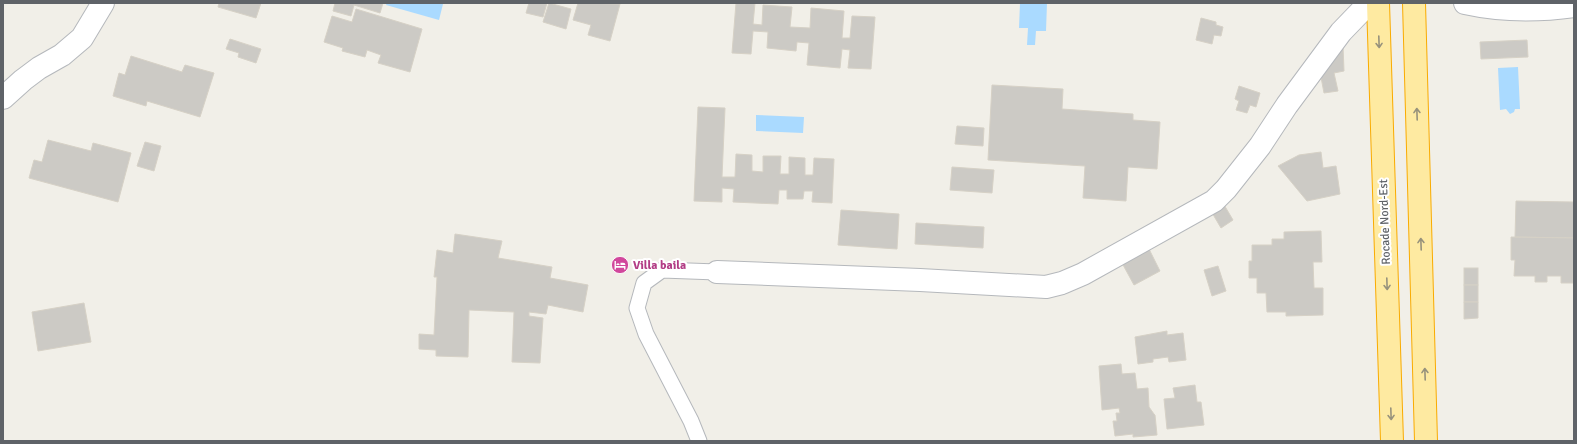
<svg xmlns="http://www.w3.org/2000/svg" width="1577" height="444" viewBox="0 0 1577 444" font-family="Signika,sans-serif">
<rect width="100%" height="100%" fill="#f1efe8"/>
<g fill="#aadaff">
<path d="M387,3H441L443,4L439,20L386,5Z"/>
<path d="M1020,3H1047L1046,31H1036L1035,45H1027L1028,28H1019Z"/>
<path d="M1518,67L1520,109H1515L1514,112L1510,114L1506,109L1500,110L1498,68Z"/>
<path d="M756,115L804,117L803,133L756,131Z"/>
</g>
<g fill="#cccac5" stroke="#d6d1c6">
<path d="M219,3H261L256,18L218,7Z"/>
<path d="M335,3H383L380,13L354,5L351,16L333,11Z"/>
<path d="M529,3H547L543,17L526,13Z"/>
<path d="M549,3L571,9L566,29L543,22Z"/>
<path d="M578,3L620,4L610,41L588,35L591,25L573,20Z"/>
<path d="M736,3H755L753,24L762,25L763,5L792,7L790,27L810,28L811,8L844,11L842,38H850L852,16L875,17L871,69L848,68L850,50L842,49L840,68L807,65L809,43L797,42L796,51L767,48L768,32L753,31L751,54L732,53Z"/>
<path d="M356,9L422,29L410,72L378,63L381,55L367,50L365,57L342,51L343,48L324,42L332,16L352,22Z"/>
<path d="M1201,18L1216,22V25L1223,27L1221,36L1214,35L1212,44L1196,40Z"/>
<path d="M230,39L261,49L256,63L238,57L239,53L226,49Z"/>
<path d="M1527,40L1528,57L1481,59L1480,42Z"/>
<path d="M1343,46L1344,71L1334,73L1338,91L1324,93L1320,72Z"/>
<path d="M131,56L182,72L185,65L214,73L200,117L147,101L146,106L113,96L119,73L125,75Z"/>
<path d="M992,85L1063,89L1062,109L1133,114V120L1160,122L1157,169L1128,167L1126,201L1083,198L1085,166L988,160Z"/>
<path d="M1239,86L1260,93L1256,107L1250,105L1247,113L1236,110L1239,101L1235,99Z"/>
<path d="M698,107L725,108L722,177H735L736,154L752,155V171L763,172V156H781L780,174H789V157L805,158V175H813L814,158L834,159L832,203L812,202L813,191H804L803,199H787V190H779L778,204L733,202L734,189L722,188V202L694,201Z"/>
<path d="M957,126L984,128L983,146L955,144Z"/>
<path d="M48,140L91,151L93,143L131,153L118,202L29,178L34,160L42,162Z"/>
<path d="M145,142L161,146L154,171L137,166Z"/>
<path d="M1321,152L1323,168L1336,166L1340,194L1307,201L1278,166L1299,155Z"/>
<path d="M952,167L994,170L992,193L950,190Z"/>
<path d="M1516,201L1574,202V238L1515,237Z"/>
<path d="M1223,203L1233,220L1221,228L1211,211Z"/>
<path d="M841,210L899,214L897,249L838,245Z"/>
<path d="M916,223L984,227L983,248L915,244Z"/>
<path d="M1321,231L1322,262H1313L1314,288H1323V315L1286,316V312H1267L1266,293H1257V278H1249V261H1252V245H1272V239H1284V232Z"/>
<path d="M455,234L502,241L498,258L552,267L550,278L588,285L583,312L548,305L546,314L529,312V316L543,318L540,363L512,362L514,312L469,310L468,357L436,356V350L419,349V334L434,335L437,277H434L437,250L453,253Z"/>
<path d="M1511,237L1574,238L1573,283H1561V276H1547V282H1535V276H1514L1515,260H1511Z"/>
<path d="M1149,249L1160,271L1134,285L1122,263Z"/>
<path d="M1218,266L1226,291L1212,296L1204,270Z"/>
<rect x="1464" y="268" width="14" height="17"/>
<rect x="1464" y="285" width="14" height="17"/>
<path d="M1464,302H1478V318L1464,319Z"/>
<path d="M84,303L91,342L38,351L32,312Z"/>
<path d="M1167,331V335L1183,333L1186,360L1169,362L1168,357L1153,359V362L1138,364L1135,337Z"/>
<path d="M1121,364L1122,374L1135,373L1137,389L1148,388L1149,407L1154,414L1155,415L1157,435L1133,437V434L1115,436L1113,421H1117L1116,413H1120L1119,408L1102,410L1099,366Z"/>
<path d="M1195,385L1197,402H1201L1204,425L1167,429L1164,399L1175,398L1173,388Z"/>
</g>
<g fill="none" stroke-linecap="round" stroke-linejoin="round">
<defs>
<path id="service" d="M699,441L691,421L646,334L637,308L644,283L662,270L717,272"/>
<g id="minor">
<path d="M1465,3C1501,11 1538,11 1574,6"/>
<path d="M3,98L23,80L39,68L62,55L82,38L103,3"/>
<path d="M717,272L920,280L1046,287L1062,283L1083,274L1214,201L1226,189L1260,146L1287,105L1341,32L1369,3"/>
</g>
<g id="trunk">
<path d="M1378,3L1392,441"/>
<path d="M1414,3L1426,441"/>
</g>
</defs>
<use href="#service" stroke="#b5b8bc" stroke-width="17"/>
<use href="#minor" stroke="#b5b8bc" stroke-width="24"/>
<use href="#trunk" stroke="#f9ab00" stroke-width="24"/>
<use href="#service" stroke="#fff" stroke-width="15"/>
<use href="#minor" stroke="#fff" stroke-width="22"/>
<use href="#trunk" stroke="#feeaa1" stroke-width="22"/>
</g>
<defs><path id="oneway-shaft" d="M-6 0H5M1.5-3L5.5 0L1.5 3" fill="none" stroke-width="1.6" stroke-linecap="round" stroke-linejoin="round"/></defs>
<g stroke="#97927c">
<use href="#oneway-shaft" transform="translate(1379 42) rotate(88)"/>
<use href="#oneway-shaft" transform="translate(1417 114) rotate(-92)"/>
<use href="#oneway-shaft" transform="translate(1421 244) rotate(-92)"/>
<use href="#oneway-shaft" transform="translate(1387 284) rotate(88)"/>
<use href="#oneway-shaft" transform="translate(1425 374) rotate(-92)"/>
<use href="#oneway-shaft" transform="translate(1391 414) rotate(88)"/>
</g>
<defs>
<symbol id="hotel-disc" viewBox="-11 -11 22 22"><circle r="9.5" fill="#d1479c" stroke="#fff"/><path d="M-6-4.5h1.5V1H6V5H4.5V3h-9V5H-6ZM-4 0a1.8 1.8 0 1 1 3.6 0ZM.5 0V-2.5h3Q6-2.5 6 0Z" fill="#fff"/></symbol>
</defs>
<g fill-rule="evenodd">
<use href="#hotel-disc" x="610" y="255" width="20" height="20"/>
</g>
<g text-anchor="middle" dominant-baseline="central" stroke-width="4" stroke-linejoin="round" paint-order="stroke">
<g font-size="12" fill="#5f6368" stroke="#fff">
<text transform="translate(1385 222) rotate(-92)">Rocade Nord-Est</text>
</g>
<g font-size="12" font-weight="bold" fill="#b23c85" stroke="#fff" text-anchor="start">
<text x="633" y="265">Villa baila</text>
</g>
</g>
<rect width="1577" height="444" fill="none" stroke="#5f6368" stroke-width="8"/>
</svg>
